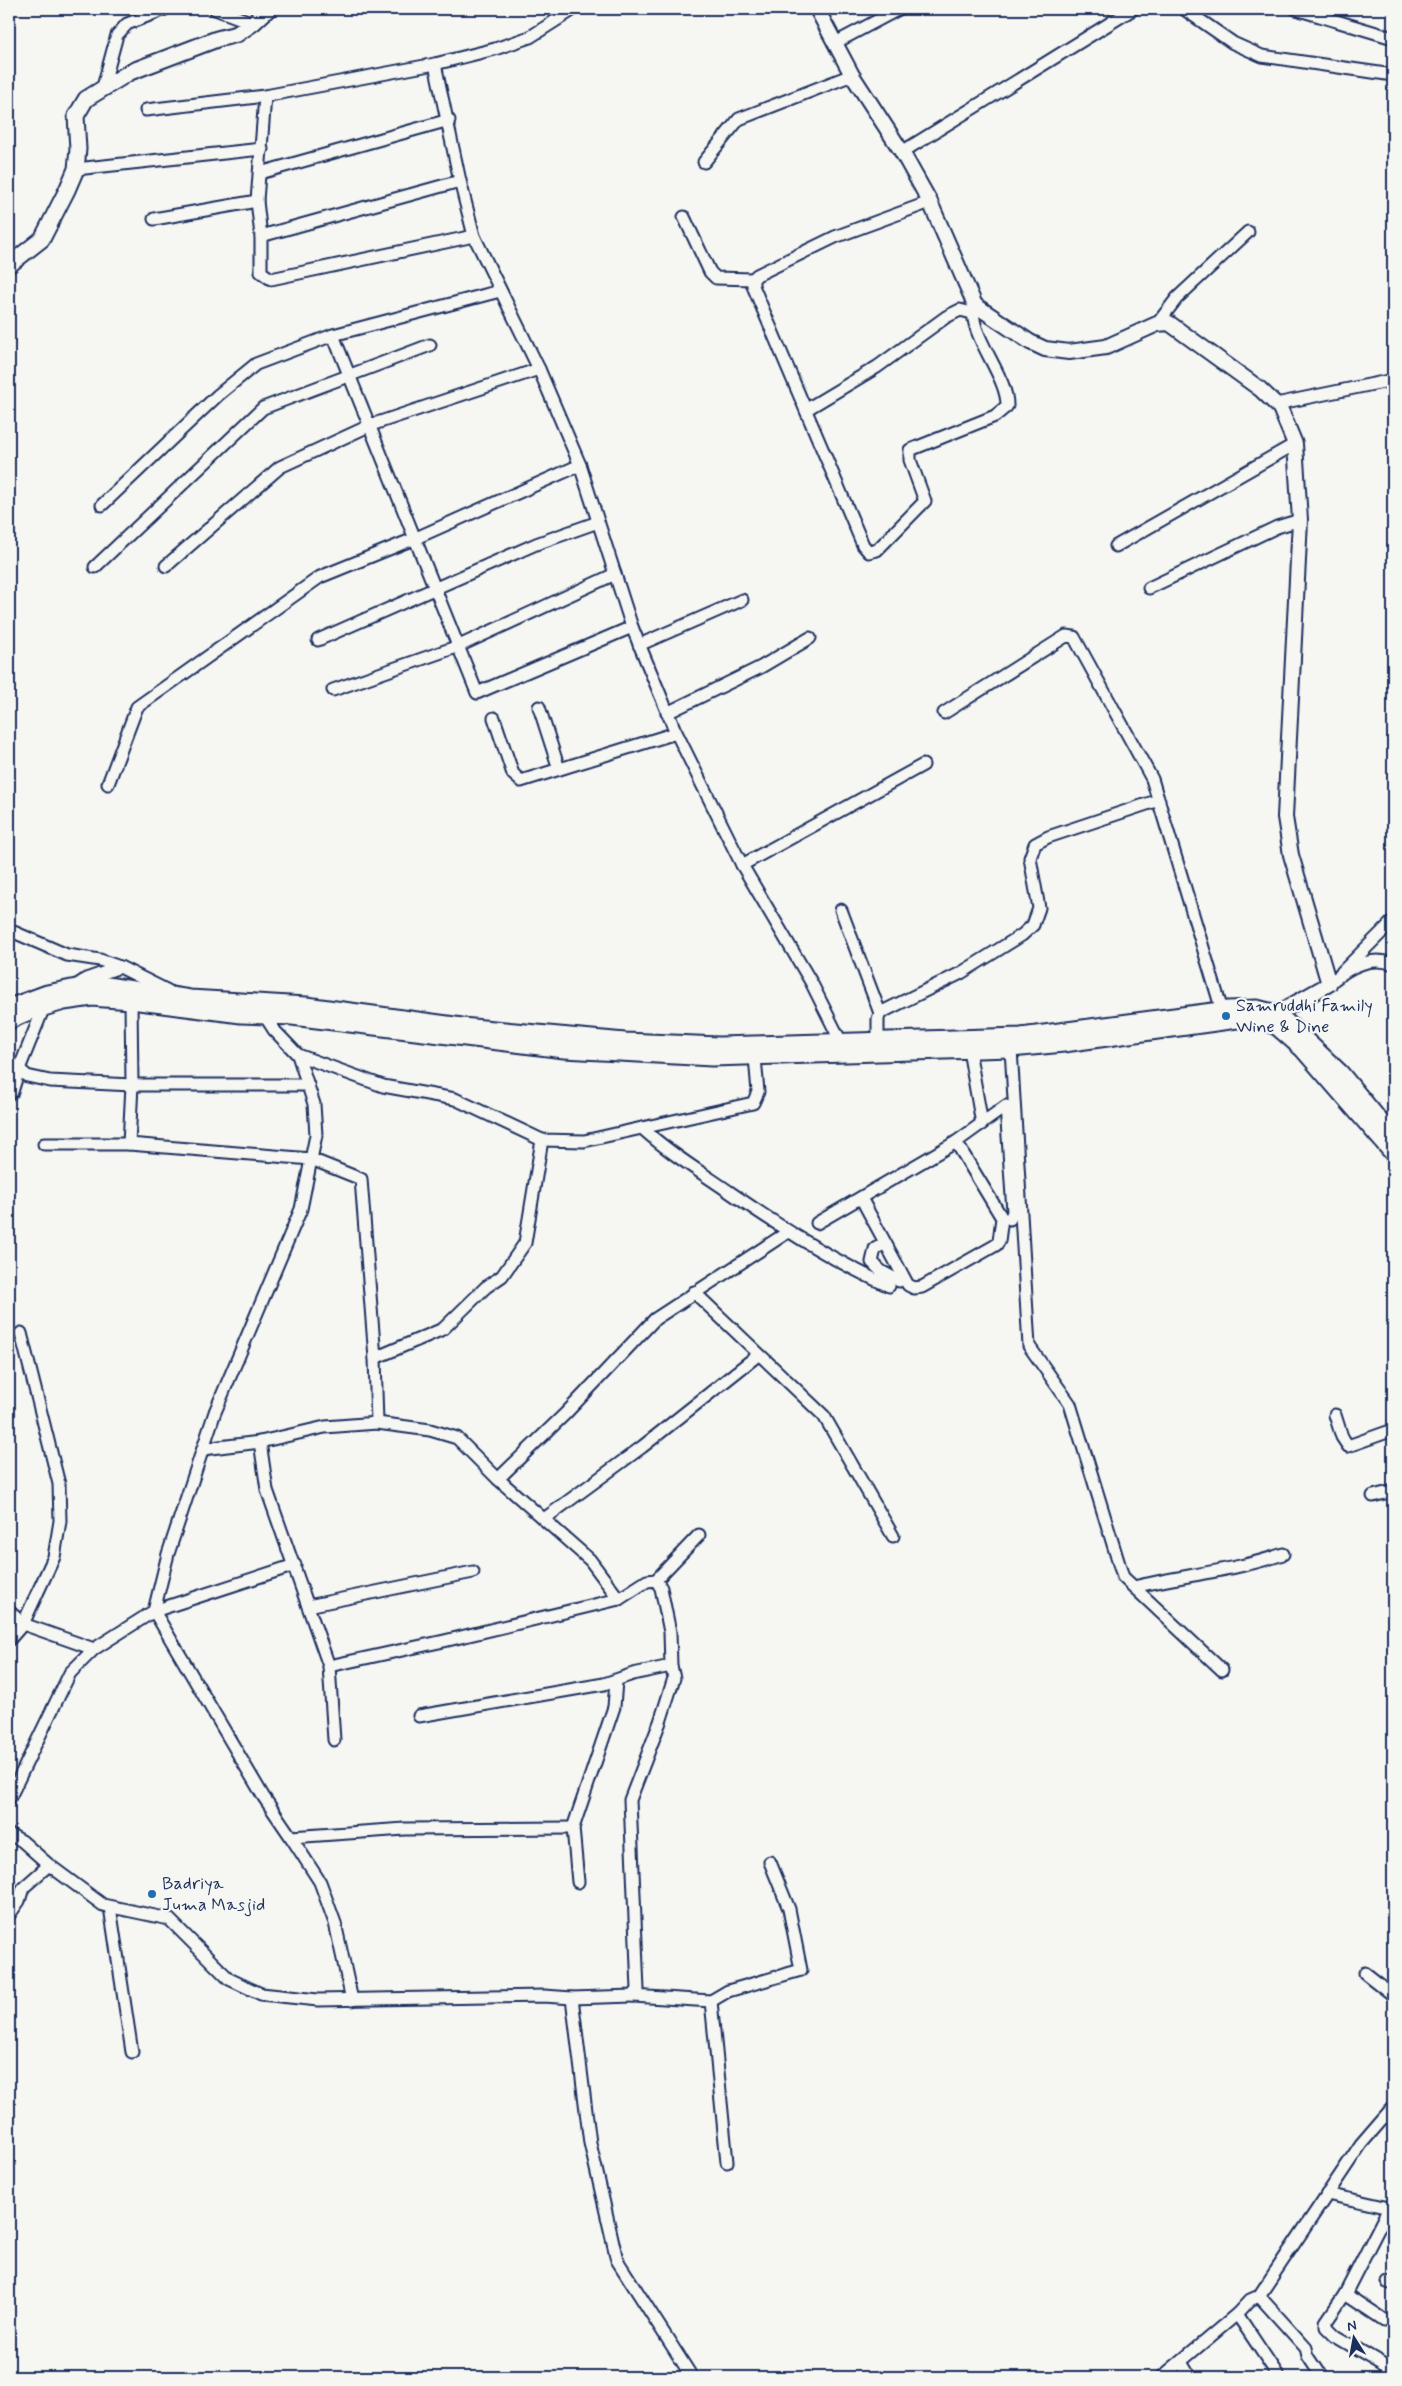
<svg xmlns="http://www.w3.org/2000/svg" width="1402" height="2386" viewBox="0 0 1402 2386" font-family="Mynerve,sans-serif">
<rect width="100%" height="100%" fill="#f6f6f2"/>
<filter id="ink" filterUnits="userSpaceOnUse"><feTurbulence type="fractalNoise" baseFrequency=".02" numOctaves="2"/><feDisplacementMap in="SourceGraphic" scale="10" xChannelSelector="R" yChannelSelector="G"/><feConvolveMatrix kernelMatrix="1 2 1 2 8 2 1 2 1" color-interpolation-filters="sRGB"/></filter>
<g filter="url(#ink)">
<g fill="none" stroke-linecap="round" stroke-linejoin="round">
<defs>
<g id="minor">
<path d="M215,9L253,23"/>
<path d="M1184,9L1233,43L1262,56L1393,75"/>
<path d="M1296,9L1393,38"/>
<path d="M835,43L899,9"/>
<path d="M435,64L460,181L474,236L539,369L580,465L632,627L674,728L742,865L811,982L841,1042"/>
<path d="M103,87L117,35L127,24L165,9"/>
<path d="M265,96L257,201L261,236V272L271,279L474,236"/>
<path d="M146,110L265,96L435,64L495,49L530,37L574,9"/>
<path d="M902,152L1133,9"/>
<path d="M704,162L739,119L852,75"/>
<path d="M76,169L262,149"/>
<path d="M260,173L449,120"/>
<path d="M930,202L835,237L757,275L753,279V286L863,545L869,552L877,550L925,501L910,460V450L995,416L1007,406C1008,375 965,331 975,305"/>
<path d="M684,217L710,272L716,278L753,279"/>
<path d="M154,219L257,201"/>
<path d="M261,236L460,181"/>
<path d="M1157,324L1177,298L1248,232"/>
<path d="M333,335L477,693L632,627"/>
<path d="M1276,404L1393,380"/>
<path d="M807,409L877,367L946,317L960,310L972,313"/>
<path d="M102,505L218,395L256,364L333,335L500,291"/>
<path d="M1116,546L1295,444"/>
<path d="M166,566L280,467L371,425L539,369"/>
<path d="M95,567L263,408L430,345"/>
<path d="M1149,588L1277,527L1300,520"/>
<path d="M318,640L536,544L598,522"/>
<path d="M639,645L742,600"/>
<path d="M333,690L459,646L615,574"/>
<path d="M539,707L559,769"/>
<path d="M667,713L761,667L810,638"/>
<path d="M944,713L1066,636L1074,637L1152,779L1224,1017"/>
<path d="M494,718L513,774L521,781L676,733"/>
<path d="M108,784L137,707L320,577L416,538L580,465"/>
<path d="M742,865L923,765"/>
<path d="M841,910L880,1013"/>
<path d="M9,930L67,955L100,960L120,967L168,991"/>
<path d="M1342,972L1393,921"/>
<path d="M1329,984C1347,968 1370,955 1393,964"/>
<path d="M76,986L86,979L120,967"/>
<path d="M44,1007L19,1069L27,1076L50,1081L132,1085H308"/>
<path d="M878,1040V1019L880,1013L961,973L1022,935L1033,925L1039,908L1030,858L1035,844L1048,837L1159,800"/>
<path d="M1011,1049L1029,1346L1070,1404L1123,1577L1222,1670"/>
<path d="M969,1050L982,1124"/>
<path d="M298,1055L383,1086L455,1099L542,1140L584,1141L753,1103L758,1092L755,1057"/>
<path d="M9,1094L12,1092L19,1069"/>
<path d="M642,1128C669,1153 701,1172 731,1193C782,1228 833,1261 889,1286"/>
<path d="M44,1144H129L311,1159L361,1179L375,1358L377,1423"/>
<path d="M129,1144L132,1085L131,1001"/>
<path d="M861,1198L908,1285L914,1288L922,1287L996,1245L999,1241L1002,1218L956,1142"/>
<path d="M817,1223L956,1142L1006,1106L1013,1212L1010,1219"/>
<path d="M885,1243L875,1249L872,1262L881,1271L899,1281"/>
<path d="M694,1292L824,1416L893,1536"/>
<path d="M375,1358L443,1329L486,1287L502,1276L525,1243L542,1140"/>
<path d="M1335,1415L1342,1437L1348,1446L1393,1430"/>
<path d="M260,1442L267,1490L329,1666L334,1740"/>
<path d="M203,1449L260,1442L325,1427L377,1423L430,1430L457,1438L498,1479L590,1560L619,1599"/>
<path d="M498,1479L566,1413L655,1319L788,1232"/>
<path d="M1373,1496L1393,1491"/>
<path d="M544,1519L642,1447L758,1355"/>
<path d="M295,1565L154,1611L263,1796L291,1837L405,1829L573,1828"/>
<path d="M1134,1587C1184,1575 1234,1571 1283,1554"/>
<path d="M308,1606L473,1572"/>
<path d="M9,1611L23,1624L94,1649"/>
<path d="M9,1640L23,1624L54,1557L60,1521L59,1484L21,1333"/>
<path d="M329,1666L444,1641L619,1599L647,1581L656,1580L699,1535"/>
<path d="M419,1716L604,1684L633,1674L671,1666"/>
<path d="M9,1799L70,1673L94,1649L154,1611L168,1554L215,1412L301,1209L316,1135L314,1104L298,1055L274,1030L265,1016V1010"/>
<path d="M9,1834L22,1841L49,1865L103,1905L169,1919L229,1979L261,1994L318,2000L544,1996L572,1998L633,1996L638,1990L630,1800L660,1722L674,1678L671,1666L670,1632L661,1588L656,1580"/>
<path d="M291,1837L320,1882L335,1923L352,2000"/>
<path d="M578,1882L573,1828L614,1707L616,1681"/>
<path d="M110,1907L132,2052"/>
<path d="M9,1915L19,1901L23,1888L49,1865"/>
<path d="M1365,1973L1393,1995"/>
<path d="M633,1996L711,2001"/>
<path d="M572,1998L590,2143L617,2260L692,2377"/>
<path d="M727,2162L711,2001L728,1991L801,1970L789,1909L770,1862"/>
<path d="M1327,2194L1389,2208L1345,2294L1326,2322V2327L1335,2336L1393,2370"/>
<path d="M1387,2282L1393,2284"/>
<path d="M1345,2294L1384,2320"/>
<path d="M1259,2296L1306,2348L1308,2356L1322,2377"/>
<path d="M1237,2314L1250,2300L1259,2296L1361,2144L1393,2107"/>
<path d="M1181,2362L1190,2377"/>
<path d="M1162,2377L1237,2314L1279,2377"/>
</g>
<path id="tertiary" d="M817,9L852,75L902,152L930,202L975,305L1030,342L1045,349L1069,352L1106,347L1157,324L1169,323L1260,389L1280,408L1295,444L1300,520L1285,817L1291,855L1329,984L1276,1014L1273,1022"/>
<g id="secondary">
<path d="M9,265L42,239L67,190L76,169L78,149L76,116L86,99L130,72L217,39L237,34L253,23L268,9"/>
<path d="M9,1007L47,993L81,986L107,985L190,998L306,1005L462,1026L625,1041L719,1045L1021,1036L1228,1009L1257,1008L1273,1012L1285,1020L1341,1073L1393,1136"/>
<path d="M9,1021L27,1013L64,1002L92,998L131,1001L241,1015L292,1017L564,1050L712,1058L1011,1049L1064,1044L1244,1019L1263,1021L1278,1028L1302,1049L1393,1154"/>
</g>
</defs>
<use href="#minor" stroke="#1b2f5e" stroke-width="15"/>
<use href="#tertiary" stroke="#1b2f5e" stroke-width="18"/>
<use href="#secondary" stroke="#1b2f5e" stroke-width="19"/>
<use href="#minor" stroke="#f6f6f2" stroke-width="11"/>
<use href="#tertiary" stroke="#f6f6f2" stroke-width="14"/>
<use href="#secondary" stroke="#f6f6f2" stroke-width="15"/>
</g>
</g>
<g fill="#1f6fb2" stroke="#f6f6f2" stroke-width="2">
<circle cx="1226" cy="1016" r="5"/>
<circle cx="152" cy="1894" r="5"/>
</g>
<g text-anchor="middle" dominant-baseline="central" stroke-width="4.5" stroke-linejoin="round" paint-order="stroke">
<g font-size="18" fill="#1b2f5e" stroke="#f6f6f2" text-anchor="start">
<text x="1236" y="1006">Samruddhi Family<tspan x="1236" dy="21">Wine &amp; Dine</tspan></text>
<text x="162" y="1884">Badriya<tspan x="162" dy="21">Juma Masjid</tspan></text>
</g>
</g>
<rect width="1402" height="2386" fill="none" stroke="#f6f6f2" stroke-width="30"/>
<rect x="15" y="15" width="1372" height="2356" fill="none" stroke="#1b2f5e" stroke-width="2" filter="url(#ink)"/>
<g transform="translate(1354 2338) rotate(349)" stroke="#f6f6f2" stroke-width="4" paint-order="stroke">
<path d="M0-4L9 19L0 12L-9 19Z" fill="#1b2f5e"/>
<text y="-8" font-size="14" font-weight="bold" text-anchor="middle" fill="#1b2f5e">N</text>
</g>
</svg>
